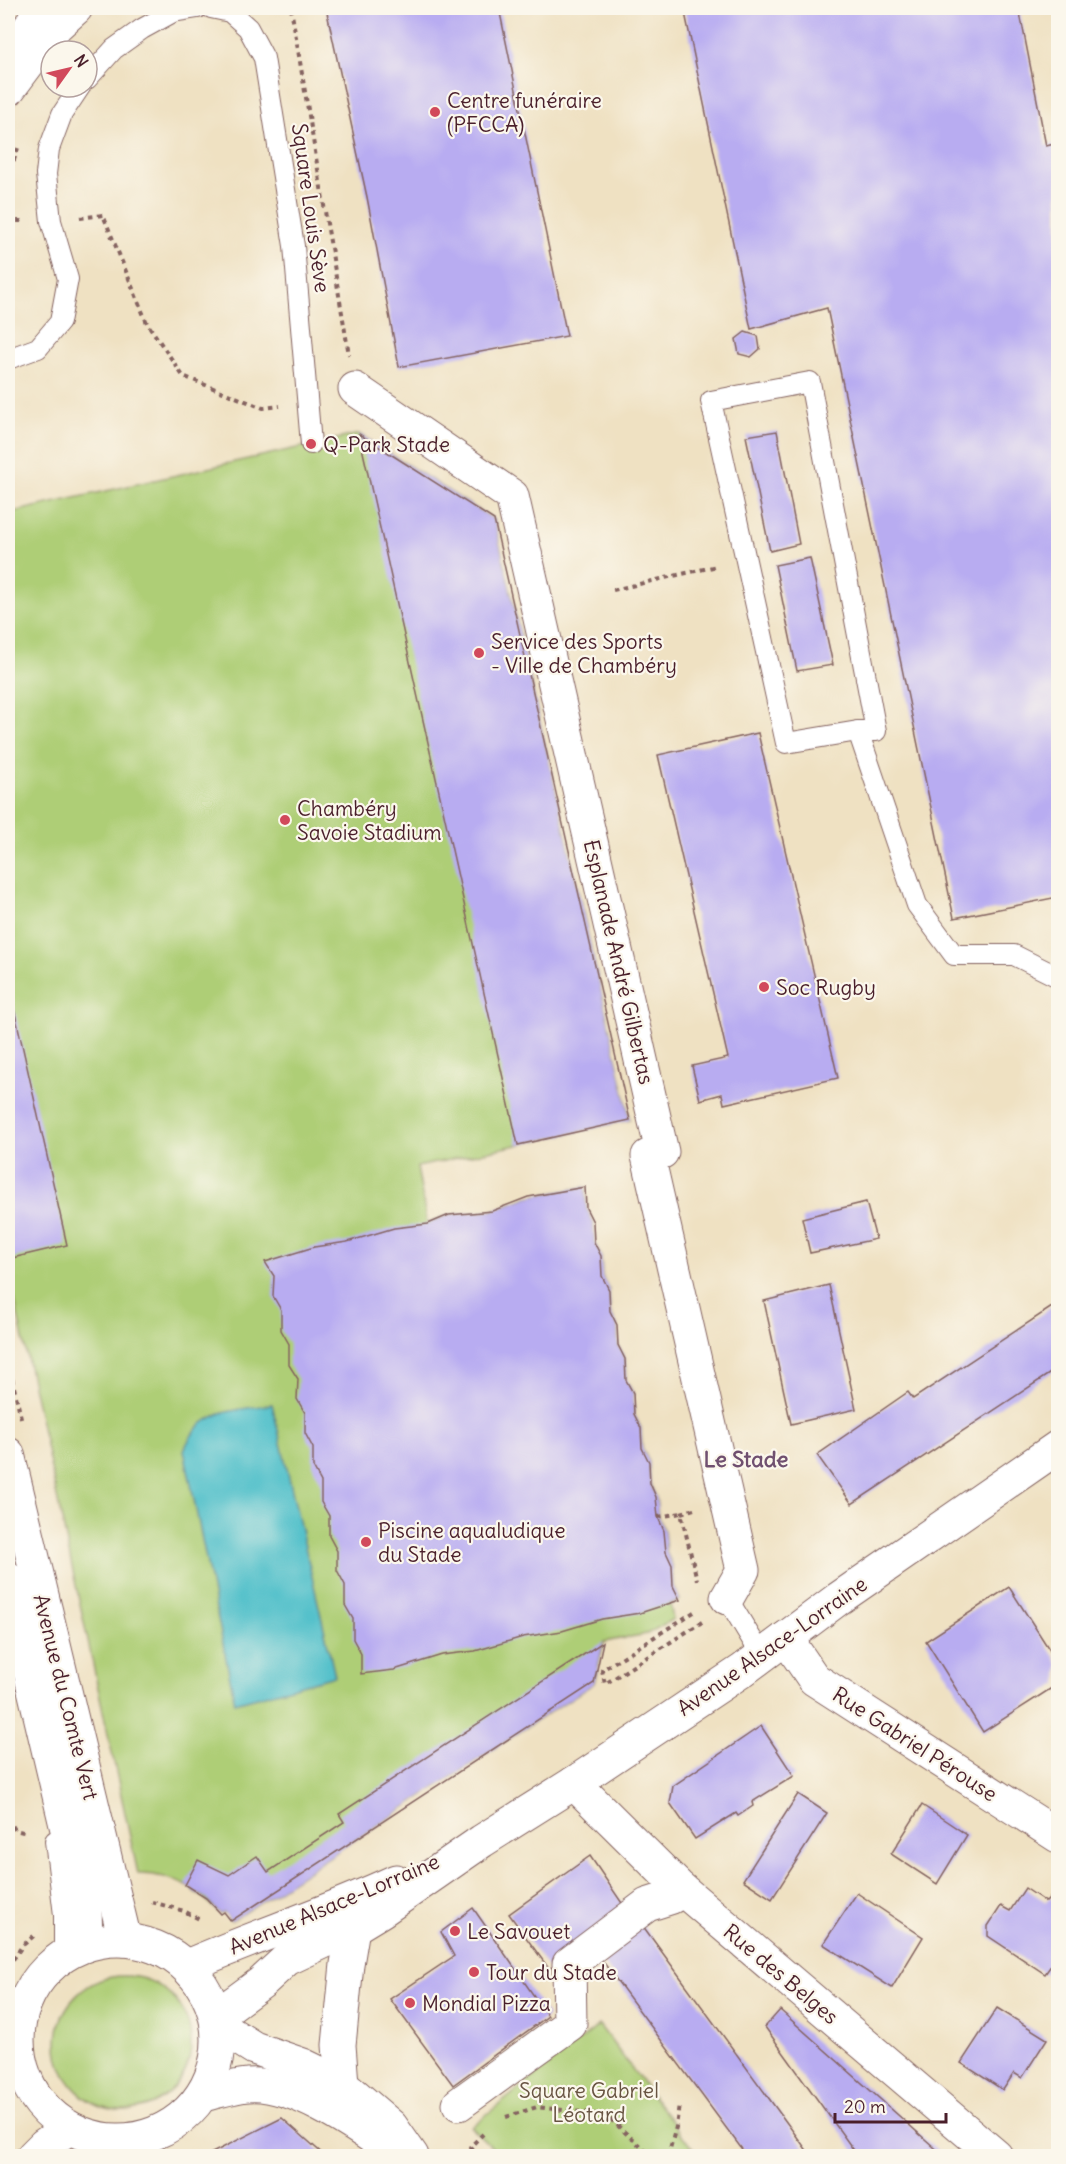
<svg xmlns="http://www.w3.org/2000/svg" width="1066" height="2164" viewBox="0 0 1066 2164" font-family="Delius,sans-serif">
<rect width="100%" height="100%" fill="#fbf7ec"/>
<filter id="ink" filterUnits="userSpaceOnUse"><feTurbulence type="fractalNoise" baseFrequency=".0167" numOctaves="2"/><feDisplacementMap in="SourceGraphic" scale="12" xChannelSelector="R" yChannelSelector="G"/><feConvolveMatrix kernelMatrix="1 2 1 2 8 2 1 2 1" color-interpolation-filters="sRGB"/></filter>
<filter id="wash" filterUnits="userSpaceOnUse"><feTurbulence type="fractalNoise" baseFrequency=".008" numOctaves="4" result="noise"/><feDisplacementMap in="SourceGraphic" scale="24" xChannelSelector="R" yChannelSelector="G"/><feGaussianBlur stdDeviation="1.35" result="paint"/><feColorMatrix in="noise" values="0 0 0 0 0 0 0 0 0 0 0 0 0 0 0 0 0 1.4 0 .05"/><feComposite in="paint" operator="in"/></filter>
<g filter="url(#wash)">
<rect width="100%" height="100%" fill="#efe1c2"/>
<g fill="#aece76" stroke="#7c7650" stroke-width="1.5">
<path d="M359,434L494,520L630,1120L417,1167L427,1223L449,1215L492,1211L528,1197L585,1187L586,1208L593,1222L594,1242L601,1256L602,1276L609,1290L610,1311L617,1325L618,1345L625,1359L626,1380L633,1393L634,1414L641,1428L642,1448L649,1462L650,1483L656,1497L658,1517L664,1531L666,1552L672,1565L673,1586L680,1600L670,1604L673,1619L647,1634L604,1642L594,1683L231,1921L225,1912L221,1914C198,1890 172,1873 138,1874L8,1269V513Z"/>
<circle cx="124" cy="2043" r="67"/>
<path d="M599,2025L698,2156H501L471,2127Z"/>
</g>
<path fill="#54c1cb" stroke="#4f707b" stroke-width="1.5" d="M272,1404L335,1676L235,1703L184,1450C201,1408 233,1412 272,1404Z"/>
<g id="blocks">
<g fill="#b8acf1">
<path d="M326,8H499L567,336L399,367L367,197Z"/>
<path d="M684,8H1019L1046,146L1058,143V897L954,918L827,308L751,329Z"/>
<path d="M745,332L758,336L760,349L751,357L739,354L736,339Z"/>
<path d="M777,431L799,544L770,551L746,436Z"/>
<path d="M359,434L494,520L630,1120L518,1145Z"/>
<path d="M810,558L833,665L797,671L775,565Z"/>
<path d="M758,733L838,1078L724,1104L722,1094L700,1100L692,1066L728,1058L658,755Z"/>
<path d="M8,982L67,1245L8,1259Z"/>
<path d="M585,1187L586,1208L593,1222L594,1242L601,1256L602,1276L609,1290L610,1311L617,1325L618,1345L625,1359L626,1380L633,1393L634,1414L641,1428L642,1448L649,1462L650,1483L656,1497L658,1517L664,1531L666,1552L672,1565L673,1586L680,1600L640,1613L602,1619L562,1631L523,1637L475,1651L442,1655L394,1670L361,1674V1654L353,1639V1619L345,1605V1585L337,1570V1551L329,1536V1516L321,1502V1482L313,1467V1448L305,1433V1413L297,1399L298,1379L289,1365V1344L281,1330V1310L273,1296L274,1276L265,1262L314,1247L347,1242L394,1228L428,1224L449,1215L492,1211L528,1197Z"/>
<path d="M866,1202L876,1239L810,1253L802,1218Z"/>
<path d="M829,1285L856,1409L791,1424L764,1301Z"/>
<path d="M1058,1303V1368L852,1504L817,1455L908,1392L913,1399Z"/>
<path d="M1009,1587L1058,1663V1684L983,1732L926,1641Z"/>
<path d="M603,1642L594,1683L231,1921L224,1912L221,1914L206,1898L185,1885L198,1860L229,1875L257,1856L268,1872L344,1822L339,1814Z"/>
<path d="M761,1726L794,1776L752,1802L753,1806L738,1816L736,1813L695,1839L670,1803L673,1786Z"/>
<path d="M798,1794L827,1813L772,1899L743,1880Z"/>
<path d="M922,1805L967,1835L937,1884L891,1854Z"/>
<path d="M590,1856L628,1912L549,1969L509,1914Z"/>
<path d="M1025,1888L1046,1902L1050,1898L1052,1899L1057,1891L1058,1892V1958L1057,1957L1045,1974L988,1936V1926L1001,1906L1010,1911Z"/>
<path d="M857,1893L923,1937L892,1988L823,1944Z"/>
<path d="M473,1908L548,2016L453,2085L390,1999L454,1956L441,1932Z"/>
<path d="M640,1922L811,2156H747L595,1951Z"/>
<path d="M997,2008L1047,2039L1022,2078L1014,2073L1003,2090L961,2063Z"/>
<path d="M780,2010L944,2156H858L765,2027Z"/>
<path d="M282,2118L325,2156H206Z"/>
</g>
</g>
</g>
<g filter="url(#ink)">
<use href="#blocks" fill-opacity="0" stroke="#846360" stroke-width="1.5"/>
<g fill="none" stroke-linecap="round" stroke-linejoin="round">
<defs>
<g id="lane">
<path d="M211,8L230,12L248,28L264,58L294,246L311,444"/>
<path d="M87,79L114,49L142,29L173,12L198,8"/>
<path d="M8,359L38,348L60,322L68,279L51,221L46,174L49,149L62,114L80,87"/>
<path d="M810,382L876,731H858L786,743L711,401Z"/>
<path d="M858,731L917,905L954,955H1014L1058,977"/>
<path d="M727,1598L762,1656"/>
<path d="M55,1841L64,1915V1955"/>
</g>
<g id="street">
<path d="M355,389L512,496L662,1152L648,1156L743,1570L727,1598"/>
<path d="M786,1638L814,1679L1058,1836"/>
<path d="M574,1783L678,1886L996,2156"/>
<path d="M342,2084L339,2045L347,1964L353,1928"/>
<path d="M459,2104L570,2024L569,1964L647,1905L672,1897"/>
</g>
<g id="secondary">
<path d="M8,1454L125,1940"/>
<path d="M8,1579L85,1906L86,1945"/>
<circle cx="118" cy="2040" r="100"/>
<path d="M187,1966C256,1936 327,1913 396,1881"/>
<path d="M216,2016L261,1983L287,1959L353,1928L381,1911L482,1841L574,1783L743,1670L838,1599L1058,1447"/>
<path d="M217,2025L254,2048L303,2065L342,2084L391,2126L412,2156"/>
<path d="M203,2095C217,2092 233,2086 248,2085C292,2081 355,2125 390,2149"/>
<path d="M33,2156L44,2145L69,2128"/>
</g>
<g id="primary">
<path d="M15,55L40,8"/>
<path d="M8,90L56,26L76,8"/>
</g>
</defs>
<use href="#lane" stroke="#846360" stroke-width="22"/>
<use href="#street" stroke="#846360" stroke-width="35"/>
<use href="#secondary" stroke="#846360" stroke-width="35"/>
<use href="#primary" stroke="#846360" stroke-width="35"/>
<g stroke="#846360" stroke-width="4" stroke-dasharray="4.5 4.5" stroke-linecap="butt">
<path d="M291,8L349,355"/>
<path d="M8,178L18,148"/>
<path d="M80,218L103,215L147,323L183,376L263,408L280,406"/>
<path d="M8,221H22"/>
<path d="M613,590L717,566"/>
<path d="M8,1361L22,1422"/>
<path d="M681,1513L694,1509"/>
<path d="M658,1517L681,1513L697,1580"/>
<path d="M694,1612L602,1670L605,1684L702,1622"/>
<path d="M8,1818L15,1830L27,1833"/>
<path d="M152,1902L184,1911L201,1920"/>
<path d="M8,1967L22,1946L36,1934"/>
<path d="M506,2117L537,2107L606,2115L651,2156"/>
<path d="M479,2156L470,2147L483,2134"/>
<path d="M668,2156L676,2127L679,2104"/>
</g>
<use href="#lane" stroke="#fff" stroke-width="20"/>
<use href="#street" stroke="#fff" stroke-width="33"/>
<use href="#secondary" stroke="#fff" stroke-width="33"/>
<use href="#primary" stroke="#fff" stroke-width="33"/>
</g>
</g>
<g fill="#d1495b" stroke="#fbf7ec" stroke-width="2">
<circle cx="435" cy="112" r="6"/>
<circle cx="311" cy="444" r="6"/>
<circle cx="479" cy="653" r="6"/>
<circle cx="285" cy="820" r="6"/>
<circle cx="764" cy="987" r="6"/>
<circle cx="366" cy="1542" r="6"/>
<circle cx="455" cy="1931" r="6"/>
<circle cx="474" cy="1972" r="6"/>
<circle cx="410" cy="2003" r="6"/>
</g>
<g text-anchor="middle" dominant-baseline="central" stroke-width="4.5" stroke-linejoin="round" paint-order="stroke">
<g font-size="21" fill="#4a1f2b" stroke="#fbf7ec" text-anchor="start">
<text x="447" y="100">Centre funéraire<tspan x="447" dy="24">(PFCCA)</tspan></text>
<text x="323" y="444">Q-Park Stade</text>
<text x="491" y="641">Service des Sports<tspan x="491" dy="24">- Ville de Chambéry</tspan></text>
<text x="297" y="808">Chambéry<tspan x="297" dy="24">Savoie Stadium</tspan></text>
<text x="776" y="987">Soc Rugby</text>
<text x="378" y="1530">Piscine aqualudique<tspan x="378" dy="24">du Stade</tspan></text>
<text x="467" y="1931">Le Savouet</text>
<text x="486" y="1972">Tour du Stade</text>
<text x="422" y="2003">Mondial Pizza</text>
</g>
<g font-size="21" fill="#4a1f2b" stroke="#fbf7ec">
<text transform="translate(311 208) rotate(82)">Square Louis Sève</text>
<text transform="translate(619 962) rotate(77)">Esplanade André Gilbertas</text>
<text transform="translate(772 1646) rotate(-35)">Avenue Alsace-Lorraine</text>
<text transform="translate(66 1697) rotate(76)">Avenue du Comte Vert</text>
<text transform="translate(915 1744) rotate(33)">Rue Gabriel Pérouse</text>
<text transform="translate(334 1904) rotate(-23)">Avenue Alsace-Lorraine</text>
<text transform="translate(781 1974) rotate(40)">Rue des Belges</text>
</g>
<g font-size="21" fill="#685442" stroke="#fbf7ec">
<text x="589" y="2090">Square Gabriel<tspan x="589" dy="24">Léotard</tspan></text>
</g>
<g font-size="22" font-weight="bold" fill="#705070" stroke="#fbf7ec">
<text x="746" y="1459">Le Stade</text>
</g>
</g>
<rect width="1066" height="2164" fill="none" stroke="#fbf7ec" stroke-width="30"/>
<g transform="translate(69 69) rotate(56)"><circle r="28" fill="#fbf7ec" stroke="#b4a19f" stroke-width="1.5"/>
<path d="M0-4.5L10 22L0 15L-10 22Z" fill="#d1495b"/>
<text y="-9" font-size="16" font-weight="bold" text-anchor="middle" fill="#4a1f2b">N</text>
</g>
<path d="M835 2113v9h111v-9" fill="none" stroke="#4a1f2b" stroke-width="3"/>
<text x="844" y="2113" font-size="18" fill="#4a1f2b" stroke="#fbf7ec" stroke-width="4.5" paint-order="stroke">20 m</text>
</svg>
